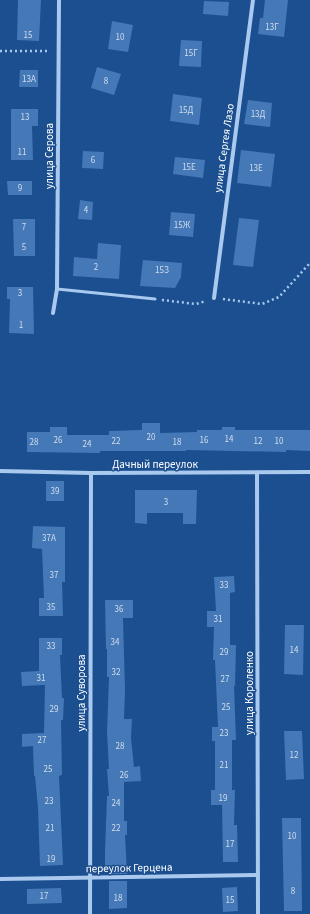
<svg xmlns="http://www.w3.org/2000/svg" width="310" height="914" viewBox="0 0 310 914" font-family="'Source Sans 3',sans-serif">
<rect width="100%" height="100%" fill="#1b4f8f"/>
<g fill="#4478b7">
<path d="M18,0H41L39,41L17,40Z"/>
<path d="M265,0H288L284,37L258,34L260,18H263Z"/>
<path d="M204,1L229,2L228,16L203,14Z"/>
<path d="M112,21L133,25L128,52L108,49Z"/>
<path d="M181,40L202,41L201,67L179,66Z"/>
<path d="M97,67L121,74L114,95L91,88Z"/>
<path d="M20,70H38V87H19Z"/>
<path d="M173,94L202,98L199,125L170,121Z"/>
<path d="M248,100L272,103L270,127L244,124Z"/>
<path d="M11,109H38V126H32L33,160H11Z"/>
<path d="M241,150L275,154L271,187L237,183Z"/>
<path d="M83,151L104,152L103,169L82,168Z"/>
<path d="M175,157L205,160L203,178L173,174Z"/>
<path d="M7,181H32V195H8Z"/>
<path d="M80,200L93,202L92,220L78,219Z"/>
<path d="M171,212L195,214L193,237L169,235Z"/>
<path d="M239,218L259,220L253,267L233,265Z"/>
<path d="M13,219H35V256H14Z"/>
<path d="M98,243L121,245L119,279L73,276L74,257L97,259Z"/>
<path d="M143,260L182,263L181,277L175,288L140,286Z"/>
<path d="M7,287H33L34,334L9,333L10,299H7Z"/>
<path d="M142,423H160V433L197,432V430H222V427H235V430H310V451L286,450V452L186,450V451H100V453L27,452V432H50V427H67V435H109V431L142,430Z"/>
<rect x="46" y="481" width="18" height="20"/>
<path d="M135,490H197L196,524H183V513H147V524L135,523Z"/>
<path d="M33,526L65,527V582H62L63,616H39V598H44L42,549L32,548Z"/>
<path d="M234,576L235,592L230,593V645H236L235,686H234L236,740H232V790H235L234,825H237L238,862H223L222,805H211V790H215V741H212V727H218L215,660H213L214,627H207V611H216L214,577Z"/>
<path d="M105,600H133V618H123L125,690L124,719H132L131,738L134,767L140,766L141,781L124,782V821H127V835H125L127,874H109V867L105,868V851L107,796H109L107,769H109L107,732L109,677H107V649H106Z"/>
<path d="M285,625H304L303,675L284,674Z"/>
<path d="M39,638H62V655H60L62,698H64L63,720H61L62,775L59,776L63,865L40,866L38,808L35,776H34L33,746L22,747V734L44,733L45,685L22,686L21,672L39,671Z"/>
<path d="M284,731H302L304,779L286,780Z"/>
<path d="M282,818H301L302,911H284Z"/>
<path d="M109,881H127V908L109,909Z"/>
<path d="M237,887L238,911L223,912L222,888Z"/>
<path d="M61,888L62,903L27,904V889Z"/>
</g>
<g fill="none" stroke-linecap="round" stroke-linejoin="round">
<g stroke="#a9c9ee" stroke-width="2.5" stroke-dasharray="2 3" stroke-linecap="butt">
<path d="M0,51H50"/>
<path d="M223,299L262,304L279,297L310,263"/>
<path d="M162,300L196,304L206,301"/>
</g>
<path stroke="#a9c9ee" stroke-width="3" d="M57,289L155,299"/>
<g stroke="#a9c9ee" stroke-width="4">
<path d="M214,298L253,0"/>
<path d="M53,313L57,289L59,0"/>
<path d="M0,471L91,473L310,472"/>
<path d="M257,473L258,914"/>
<path d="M0,879L258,875"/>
<path d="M90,914L91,473"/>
</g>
</g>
<g text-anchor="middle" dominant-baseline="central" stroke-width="3" stroke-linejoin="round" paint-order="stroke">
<g font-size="9" fill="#d0dded">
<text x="272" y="27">13Г</text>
<text x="28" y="35">15</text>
<text x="120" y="37">10</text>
<text x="191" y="53">15Г</text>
<text x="29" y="79">13А</text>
<text x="106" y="81">8</text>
<text x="186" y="110">15Д</text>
<text x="258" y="114">13Д</text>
<text x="25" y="117">13</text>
<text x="22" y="152">11</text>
<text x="93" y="160">6</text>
<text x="189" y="167">15Е</text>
<text x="256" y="168">13Е</text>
<text x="20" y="188">9</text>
<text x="86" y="210">4</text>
<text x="182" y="225">15Ж</text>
<text x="24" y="227">7</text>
<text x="24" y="247">5</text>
<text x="96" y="267">2</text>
<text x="162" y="270">15З</text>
<text x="20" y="293">3</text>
<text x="21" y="325">1</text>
<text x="151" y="437">20</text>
<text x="229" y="439">14</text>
<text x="58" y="440">26</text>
<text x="204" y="440">16</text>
<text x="116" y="441">22</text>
<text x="258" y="441">12</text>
<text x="279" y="441">10</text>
<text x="34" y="442">28</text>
<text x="177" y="442">18</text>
<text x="87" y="444">24</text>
<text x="55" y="491">39</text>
<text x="166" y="502">3</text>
<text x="49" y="538">37А</text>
<text x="54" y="575">37</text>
<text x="224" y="585">33</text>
<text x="51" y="607">35</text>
<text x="119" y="609">36</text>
<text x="218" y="619">31</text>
<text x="115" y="642">34</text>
<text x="51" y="646">33</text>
<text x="294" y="650">14</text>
<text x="224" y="652">29</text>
<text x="116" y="672">32</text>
<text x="41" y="678">31</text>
<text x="225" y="679">27</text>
<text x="226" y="707">25</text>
<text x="54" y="709">29</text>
<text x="224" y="733">23</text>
<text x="42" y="740">27</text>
<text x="120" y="746">28</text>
<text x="294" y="755">12</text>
<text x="224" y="765">21</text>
<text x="48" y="769">25</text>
<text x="124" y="775">26</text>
<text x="223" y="798">19</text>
<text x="49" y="801">23</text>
<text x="116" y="803">24</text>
<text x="50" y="828">21</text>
<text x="116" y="828">22</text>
<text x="292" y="836">10</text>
<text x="230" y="844">17</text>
<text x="51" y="859">19</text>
<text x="293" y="891">8</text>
<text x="44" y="896">17</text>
<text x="118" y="898">18</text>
<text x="230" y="900">15</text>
</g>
<g font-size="11" fill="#fff" stroke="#1b4f8f">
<text transform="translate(224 148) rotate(-82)">улица Сергея Лазо</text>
<text transform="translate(49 156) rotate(-90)">улица Серова</text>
<text x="155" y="464">Дачный переулок</text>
<text transform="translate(81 693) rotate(-90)">улица Суворова</text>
<text transform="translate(249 693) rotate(-90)">улица Короленко</text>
<text transform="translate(129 868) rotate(-1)">переулок Герцена</text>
</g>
</g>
</svg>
